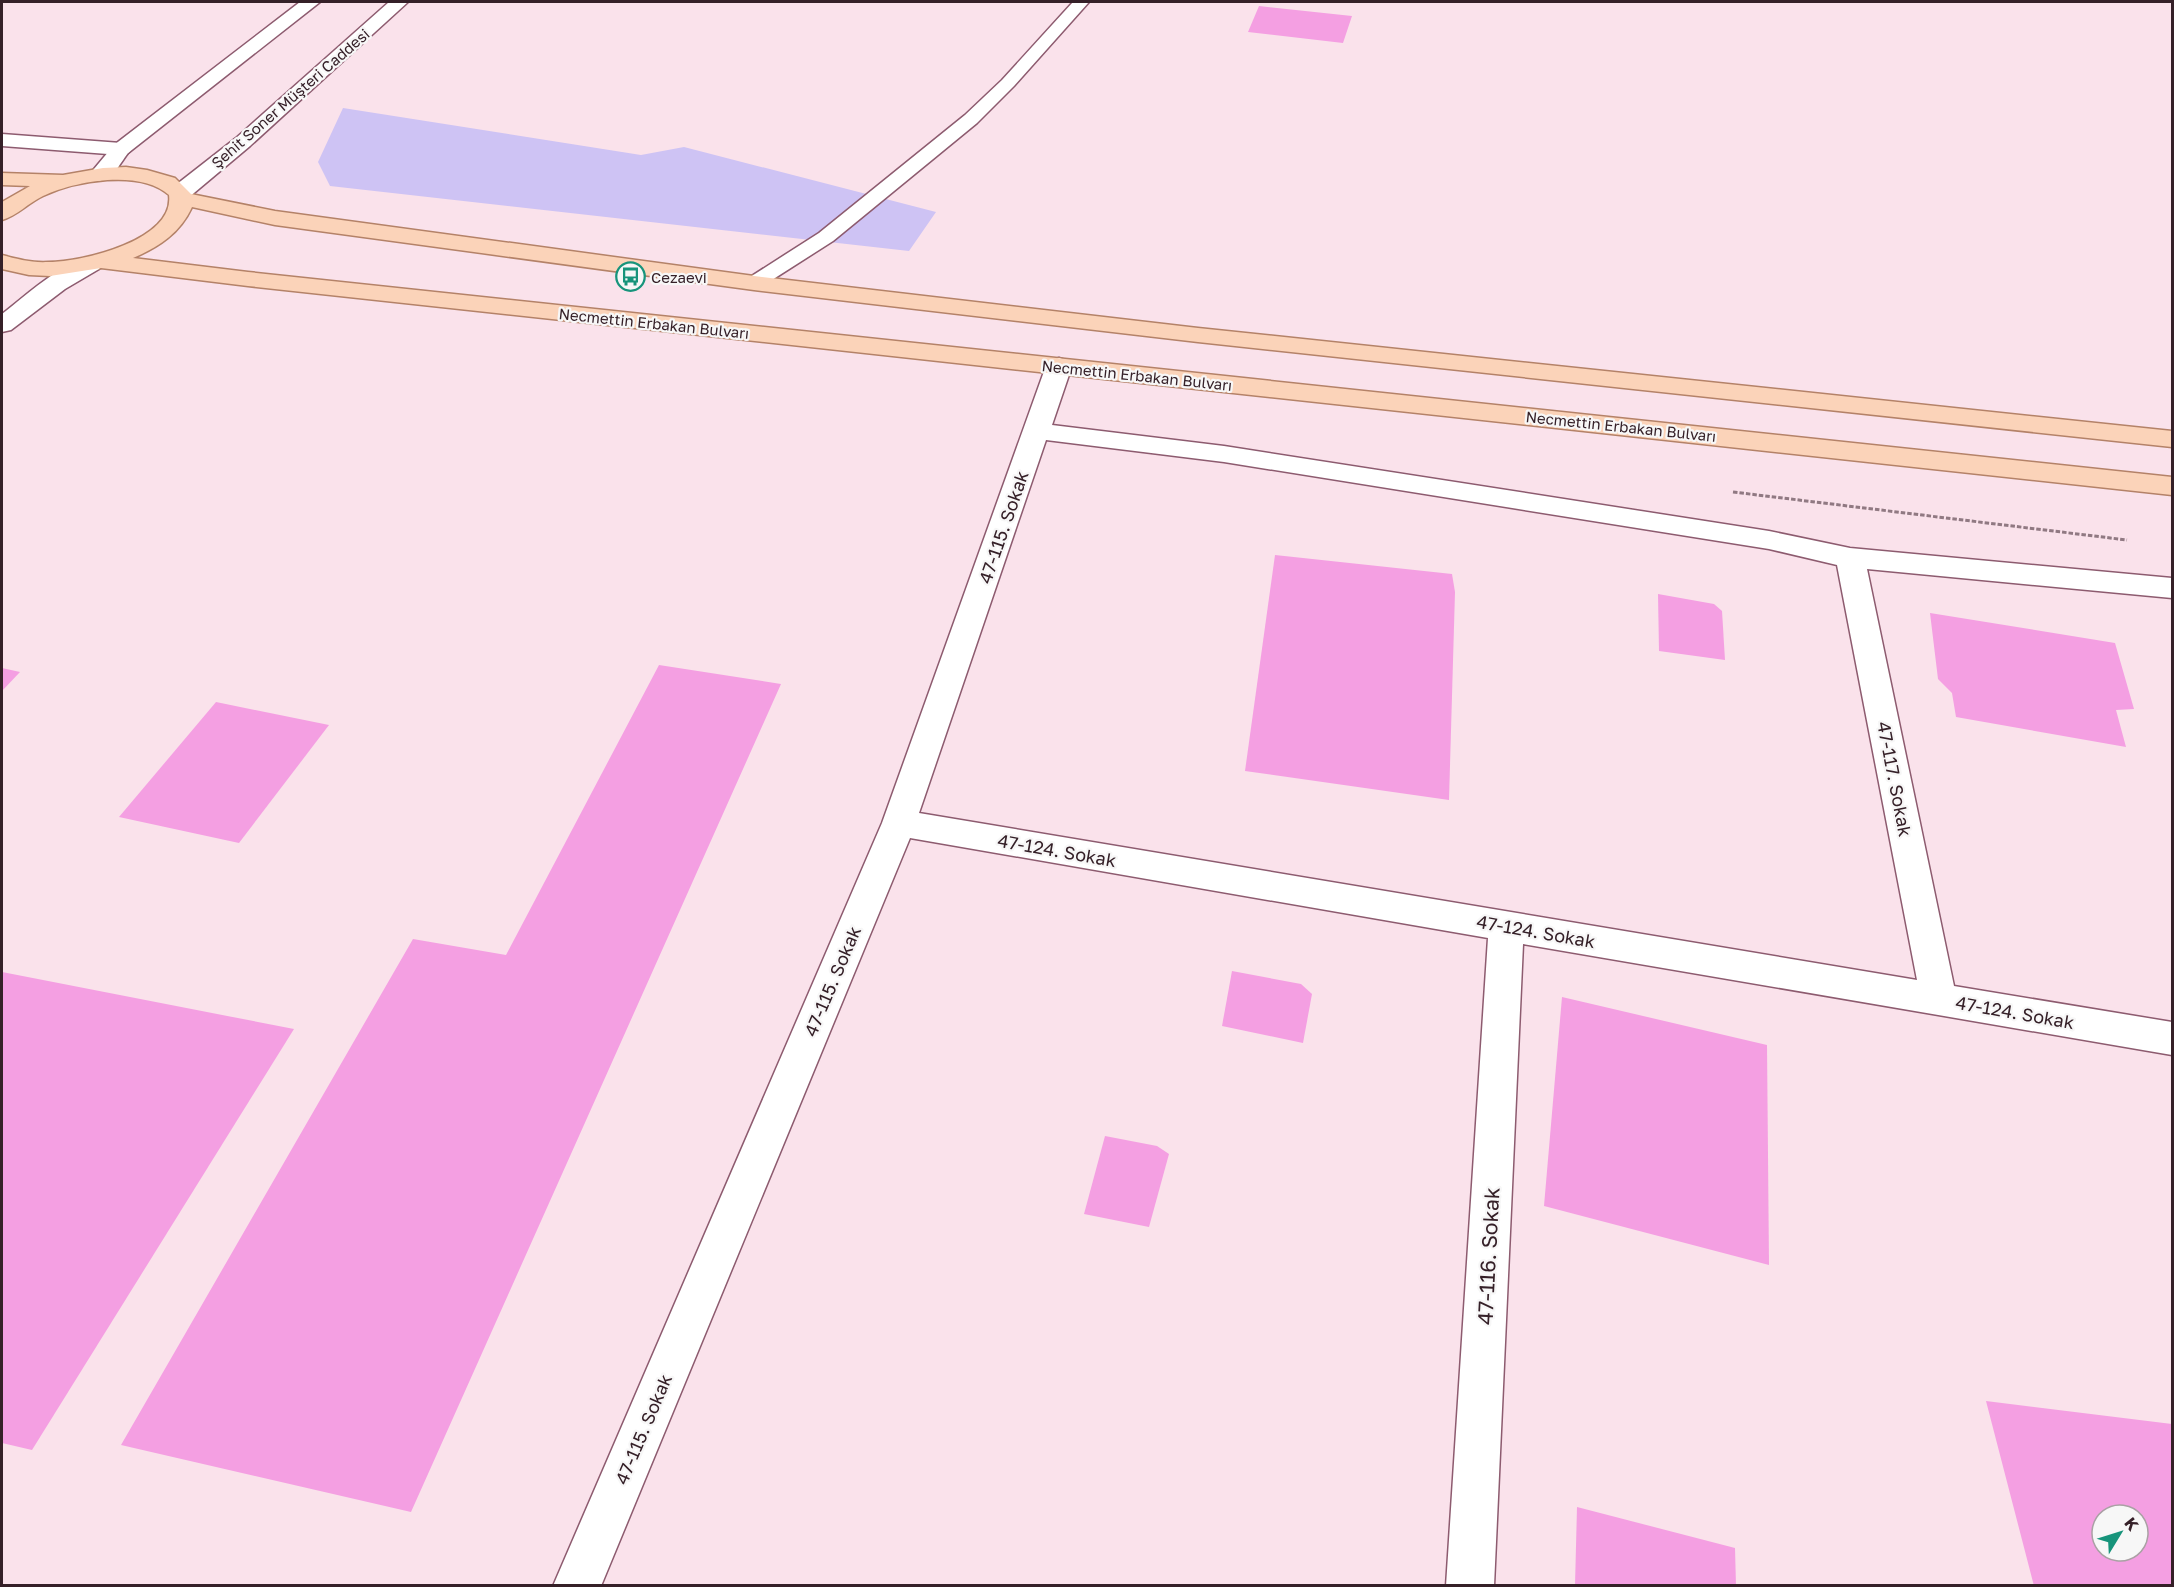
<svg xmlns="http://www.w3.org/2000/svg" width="2174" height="1587" viewBox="0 0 2174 1587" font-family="'Golos Text',sans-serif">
<rect width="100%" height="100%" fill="#fae2eb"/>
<path fill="#cec3f4" d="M343,108L641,155L684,147L936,212L909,251L330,186L318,162Z"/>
<g fill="#f49fe2" fill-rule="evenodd">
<path d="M1259,6L1352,16L1343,43L1248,32Z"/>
<path d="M1275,555L1452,574L1455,592L1449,800L1245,771Z"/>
<path d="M1658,594L1714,604L1722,611L1725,660L1659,651Z"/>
<path d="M1930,613L2115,643L2134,709L2116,710L2126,747L1956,717L1952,693L1938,679Z"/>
<path d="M659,665L781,684L411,1512L121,1445L413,939L506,955Z"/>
<path d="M2,668L20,672L2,691Z"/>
<path d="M216,702L329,725L239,843L119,817Z"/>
<path d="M1232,971L1301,984L1312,994L1303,1043L1222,1026Z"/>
<path d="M2,972L294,1029L32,1450L2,1443Z"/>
<path d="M1562,997L1767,1045L1769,1265L1544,1206Z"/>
<path d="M1105,1136L1157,1146L1169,1154L1149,1227L1084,1214Z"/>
<path d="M1986,1401L2172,1424V1586H2034ZM2102,1515H2138V1551H2102Z"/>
<path d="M1577,1507L1735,1548L1736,1586H1575Z"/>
</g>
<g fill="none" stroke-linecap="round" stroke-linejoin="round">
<defs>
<path id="service" d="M1073,2H1089L1014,86L977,123L833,241L761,287H747L744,283L747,279L819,233L965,115L1002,80Z"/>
<g id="minor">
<path d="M2,134L121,143L128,145L132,149L128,153L121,155L2,146Z"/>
<path d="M1059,358L1068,361L1072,366L1052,425L1224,446L1769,531L1850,548L2172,578V598L1867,569L1954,986L2172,1022V1055L1523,944L1494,1586H1446L1488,938L910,838L601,1586H553L882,823L1046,366L1050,361ZM1046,440L1224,462L1769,549L1837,565L1917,980L919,813Z"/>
</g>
<g id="secondary">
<path d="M300,2H320L128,153C118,166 111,184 92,180L89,175L114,145Z"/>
<path d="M389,2H408L250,146L188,198L180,200L172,198L169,193L172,188L236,138Z"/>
<path d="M91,257L99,259L103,264L99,269L65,289L11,330L2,332V314C28,294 58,265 91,257Z"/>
</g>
<path id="primary" d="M126,167L147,170L175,178L191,194L275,211L754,276L1198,328L2172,431V447L1198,342L754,290L275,225L192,207C180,233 159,247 133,258L248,272L2172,477V495L248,286L101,268L50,276L29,275L2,269V255C17,259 32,263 48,262C82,262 175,240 169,195C140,169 75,181 43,196C28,203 17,216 2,220V202L30,186L2,185V173L63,175L103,168Z"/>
</defs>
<use href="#service" stroke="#8d5b6f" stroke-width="3"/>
<use href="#minor" stroke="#8d5b6f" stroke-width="3"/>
<use href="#secondary" stroke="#8d5b6f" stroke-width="3"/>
<use href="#primary" stroke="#b48268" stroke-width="3"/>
<path stroke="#907982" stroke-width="3" stroke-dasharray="4.5 2" stroke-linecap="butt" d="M1733,492L2127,540"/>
<use href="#service" fill="#fff" fill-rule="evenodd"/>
<use href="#minor" fill="#fff" fill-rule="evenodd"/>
<use href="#secondary" fill="#fff" fill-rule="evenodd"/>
<use href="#primary" fill="#fbd3b9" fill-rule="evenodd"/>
</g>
<defs>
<symbol id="bus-ring" viewBox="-11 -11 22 22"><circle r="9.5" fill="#f7f7f7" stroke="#17947b" stroke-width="1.5"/><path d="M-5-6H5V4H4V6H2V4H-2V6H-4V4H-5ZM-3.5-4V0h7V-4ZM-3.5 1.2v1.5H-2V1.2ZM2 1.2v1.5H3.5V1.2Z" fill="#17947b"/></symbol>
</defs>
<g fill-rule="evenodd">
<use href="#bus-ring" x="614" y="260" width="33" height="33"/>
</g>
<g text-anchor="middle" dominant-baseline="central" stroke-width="4.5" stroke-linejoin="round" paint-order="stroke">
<g font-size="15" fill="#352028" stroke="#f7f7f7">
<text transform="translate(290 98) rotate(-41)">Şehit Soner Müşteri Caddesi</text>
<text transform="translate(654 323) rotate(6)">Necmettin Erbakan Bulvarı</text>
<text transform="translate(1137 375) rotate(6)">Necmettin Erbakan Bulvarı</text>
<text transform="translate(1621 426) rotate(6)">Necmettin Erbakan Bulvarı</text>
</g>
<g font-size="15" fill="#352028" stroke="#f7f7f7" text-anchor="start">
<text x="651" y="277">Cezaevi</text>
</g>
<g font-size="18" fill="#352028" stroke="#f7f7f7">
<text transform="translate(1003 527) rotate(-71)">47-115. Sokak</text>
<text transform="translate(1895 779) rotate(79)">47-117. Sokak</text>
<text transform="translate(1057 850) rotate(10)">47-124. Sokak</text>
<text transform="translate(1536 931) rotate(10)">47-124. Sokak</text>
<text transform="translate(832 981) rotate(-67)">47-115. Sokak</text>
<text transform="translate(2015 1012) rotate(10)">47-124. Sokak</text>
<text transform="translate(643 1429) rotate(-67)">47-115. Sokak</text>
</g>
<g font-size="21" fill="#352028" stroke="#f7f7f7">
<text transform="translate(1488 1256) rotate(-87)">47-116. Sokak</text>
</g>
</g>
<rect width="2174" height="1587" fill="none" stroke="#352028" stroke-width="6"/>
<g transform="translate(2120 1533) rotate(52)"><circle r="28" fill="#f7f7f7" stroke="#a9a1a4" stroke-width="1.5"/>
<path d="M0-4.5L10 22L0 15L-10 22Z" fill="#17947b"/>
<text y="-9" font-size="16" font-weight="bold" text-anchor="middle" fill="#352028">K</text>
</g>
</svg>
